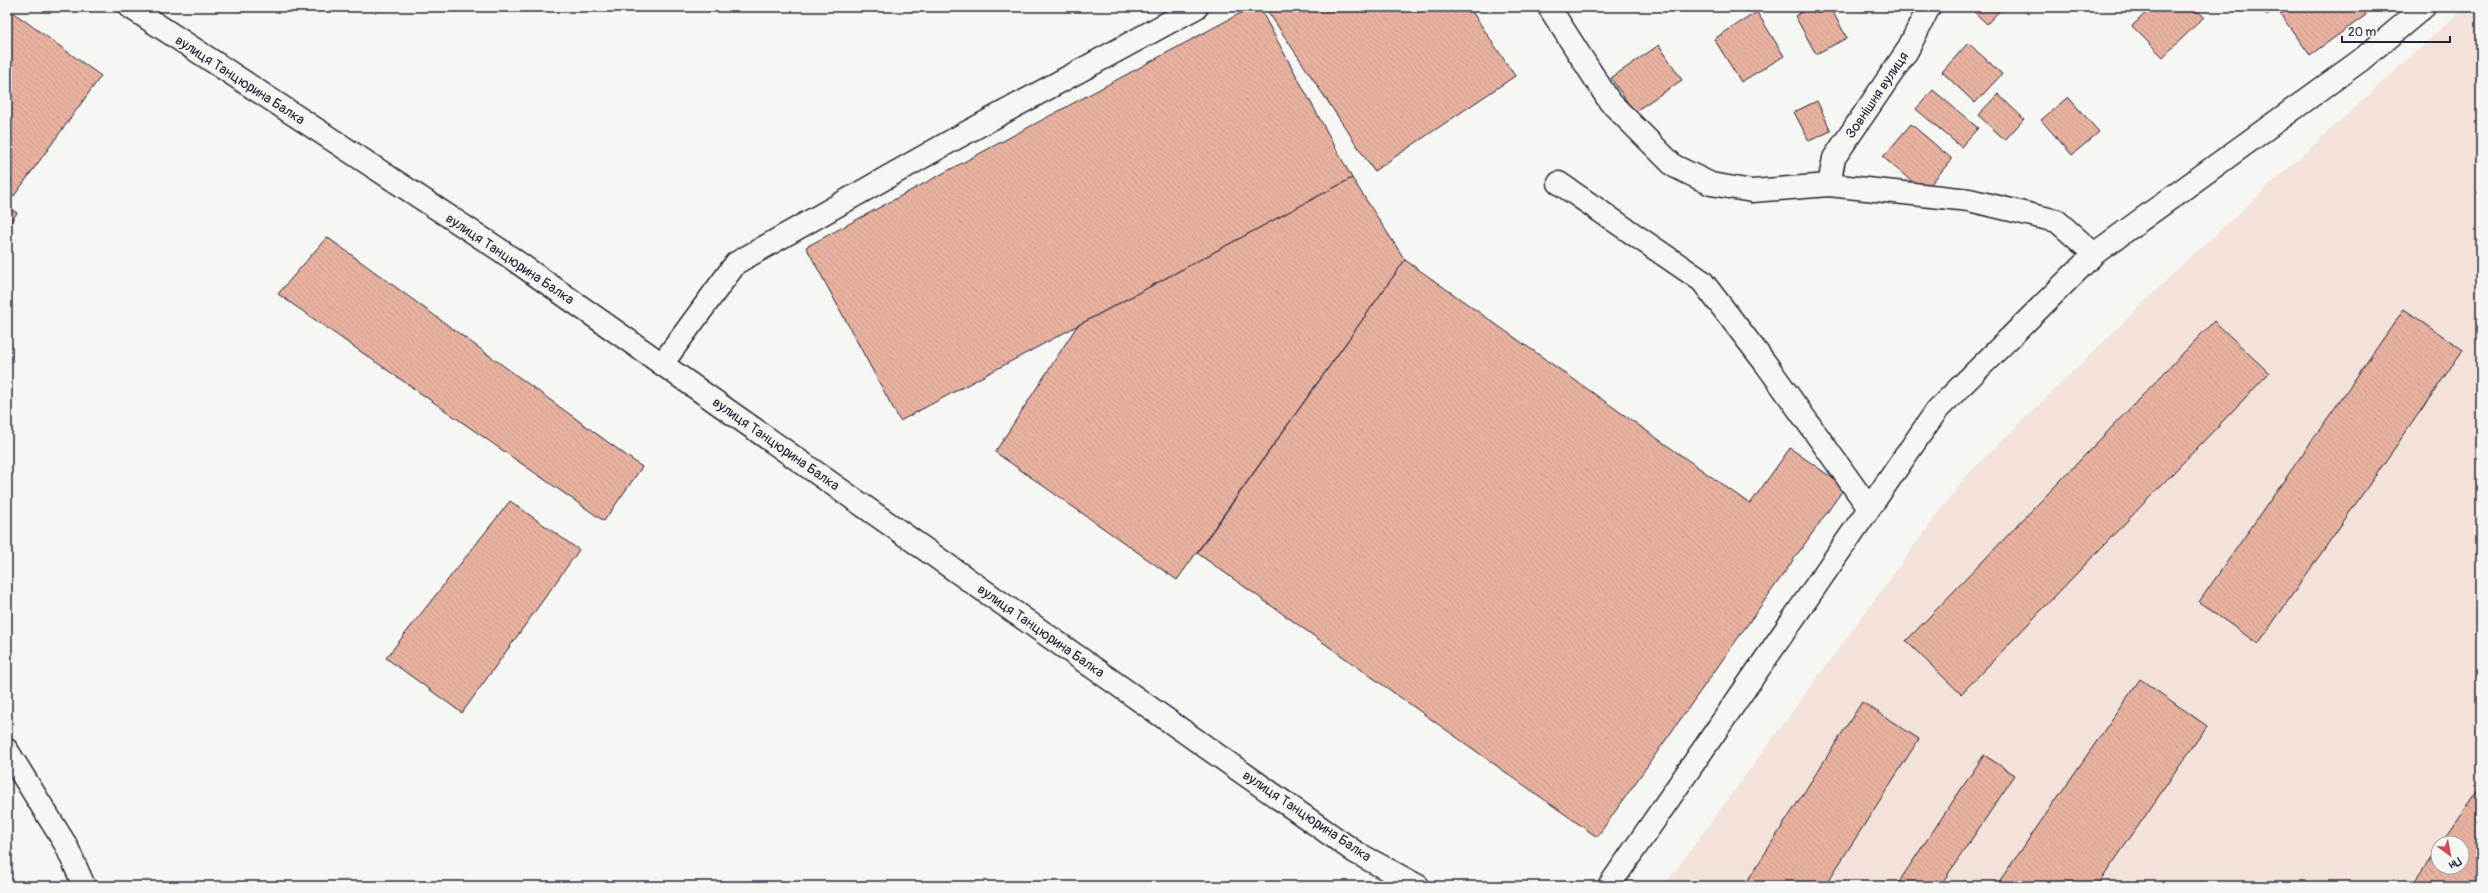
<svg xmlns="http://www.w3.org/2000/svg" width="2488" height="893" viewBox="0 0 2488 893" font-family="Pangolin,sans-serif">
<defs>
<pattern id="building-back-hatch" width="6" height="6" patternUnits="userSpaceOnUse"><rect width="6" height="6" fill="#e9b2a0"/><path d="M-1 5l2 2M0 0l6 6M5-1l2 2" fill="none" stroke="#c8998b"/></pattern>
</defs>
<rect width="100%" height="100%" fill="#f6f6f2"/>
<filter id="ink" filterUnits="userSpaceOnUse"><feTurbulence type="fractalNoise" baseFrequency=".025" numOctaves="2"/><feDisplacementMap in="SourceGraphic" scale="8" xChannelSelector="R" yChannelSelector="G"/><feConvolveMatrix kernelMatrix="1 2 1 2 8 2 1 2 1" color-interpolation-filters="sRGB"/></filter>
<g filter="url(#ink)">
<path fill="#f2e2d9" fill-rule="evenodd" d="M2465,7H2481V886H1664L1965,477L2181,266ZM2438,843H2462V867H2438Z"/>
<g fill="url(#building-back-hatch)" stroke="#22223b">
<path d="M1252,7H1259L1352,178L900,421L806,247Z"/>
<path d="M1265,7H1469L1515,76L1374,171Z"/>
<path d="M1810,7H1830L1847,38L1816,54L1795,16Z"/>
<path d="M1969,7H2003L1987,24Z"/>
<path d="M2152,7H2194L2204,17L2163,57L2132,26Z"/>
<path d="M2261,7H2279L2267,15Z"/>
<path d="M2289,7H2360L2366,15L2310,55L2280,14Z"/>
<path d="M7,8L101,76L14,196L7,191Z"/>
<path d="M1757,12L1784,56L1741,82L1714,39Z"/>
<path d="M1968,43L2002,74L1975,103L1942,72Z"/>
<path d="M1659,45L1682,80L1634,112L1611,78Z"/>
<path d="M1933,90L1978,128L1961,147L1916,109Z"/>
<path d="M1998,94L2024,119L2005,140L1978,115Z"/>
<path d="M2068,97L2099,132L2072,155L2041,120Z"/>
<path d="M1817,101L1831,131L1809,141L1794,112Z"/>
<path d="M1911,124L1952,159L1924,192L1883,157Z"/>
<path d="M1352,178L1405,260L1177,580L995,452L1077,326Z"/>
<path d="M7,207L17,213L7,227Z"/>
<path d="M327,237L642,467L604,521L278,294Z"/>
<path d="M1405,260L1750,504L1790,448L1845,487L1597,837L1197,553Z"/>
<path d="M2404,309L2463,350L2258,644L2199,602Z"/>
<path d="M2214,321L2269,373L1961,694L1906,641Z"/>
<path d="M510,501L579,550L462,713L386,658Z"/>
<path d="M2140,679L2207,726L2097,886H1996Z"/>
<path d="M1862,702L1919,739L1825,886H1744Z"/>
<path d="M1984,755L2015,775L1940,886H1896Z"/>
<path d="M2481,786V886H2412L2438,848V867H2462V843H2441Z"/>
</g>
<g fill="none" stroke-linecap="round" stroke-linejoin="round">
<defs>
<g id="minor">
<path d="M130,7L500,250L1355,852L1418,886"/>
<path d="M1549,7L1610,102L1674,166L1711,184L1752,191L1829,185L1969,200L2057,221L2094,254"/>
<path d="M1559,183L1702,281L1766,364L1869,508"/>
<path d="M1829,185L1834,158L1907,51L1929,7"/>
<path d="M662,364L736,263L951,141L1197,7"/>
<path d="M7,750L66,845L84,886"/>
<path d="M1609,886L1937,410L2094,254L2361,60L2424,7"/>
</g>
</defs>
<use href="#minor" stroke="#22223b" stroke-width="25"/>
<use href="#minor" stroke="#f6f6f2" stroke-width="22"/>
</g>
</g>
<g text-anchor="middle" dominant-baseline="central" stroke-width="3" stroke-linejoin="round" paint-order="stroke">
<g font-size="14" fill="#22223b" stroke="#f6f6f2">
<text transform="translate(240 80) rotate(33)">вулиця Танцюрина Балка</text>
<text transform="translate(1877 95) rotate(-56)">Зовнішня вулиця</text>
<text transform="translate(510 259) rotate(34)">вулиця Танцюрина Балка</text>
<text transform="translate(776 444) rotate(35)">вулиця Танцюрина Балка</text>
<text transform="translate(1041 631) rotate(35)">вулиця Танцюрина Балка</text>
<text transform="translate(1307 816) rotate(34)">вулиця Танцюрина Балка</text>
</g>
</g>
<rect width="2488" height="893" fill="none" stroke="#f6f6f2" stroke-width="24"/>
<rect x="12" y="12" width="2464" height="869" fill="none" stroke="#22223b" stroke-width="1.5" filter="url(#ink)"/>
<g transform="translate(2450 855) rotate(148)"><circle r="19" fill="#f6f6f2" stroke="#a1a1a9"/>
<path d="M0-3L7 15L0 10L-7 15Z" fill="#d1495b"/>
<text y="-6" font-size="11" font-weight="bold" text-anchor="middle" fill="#22223b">Пн</text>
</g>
<path d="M2342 36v6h108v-6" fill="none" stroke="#22223b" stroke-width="2"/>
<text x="2348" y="36" font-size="12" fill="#22223b" stroke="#f6f6f2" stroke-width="3" paint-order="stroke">20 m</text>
</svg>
